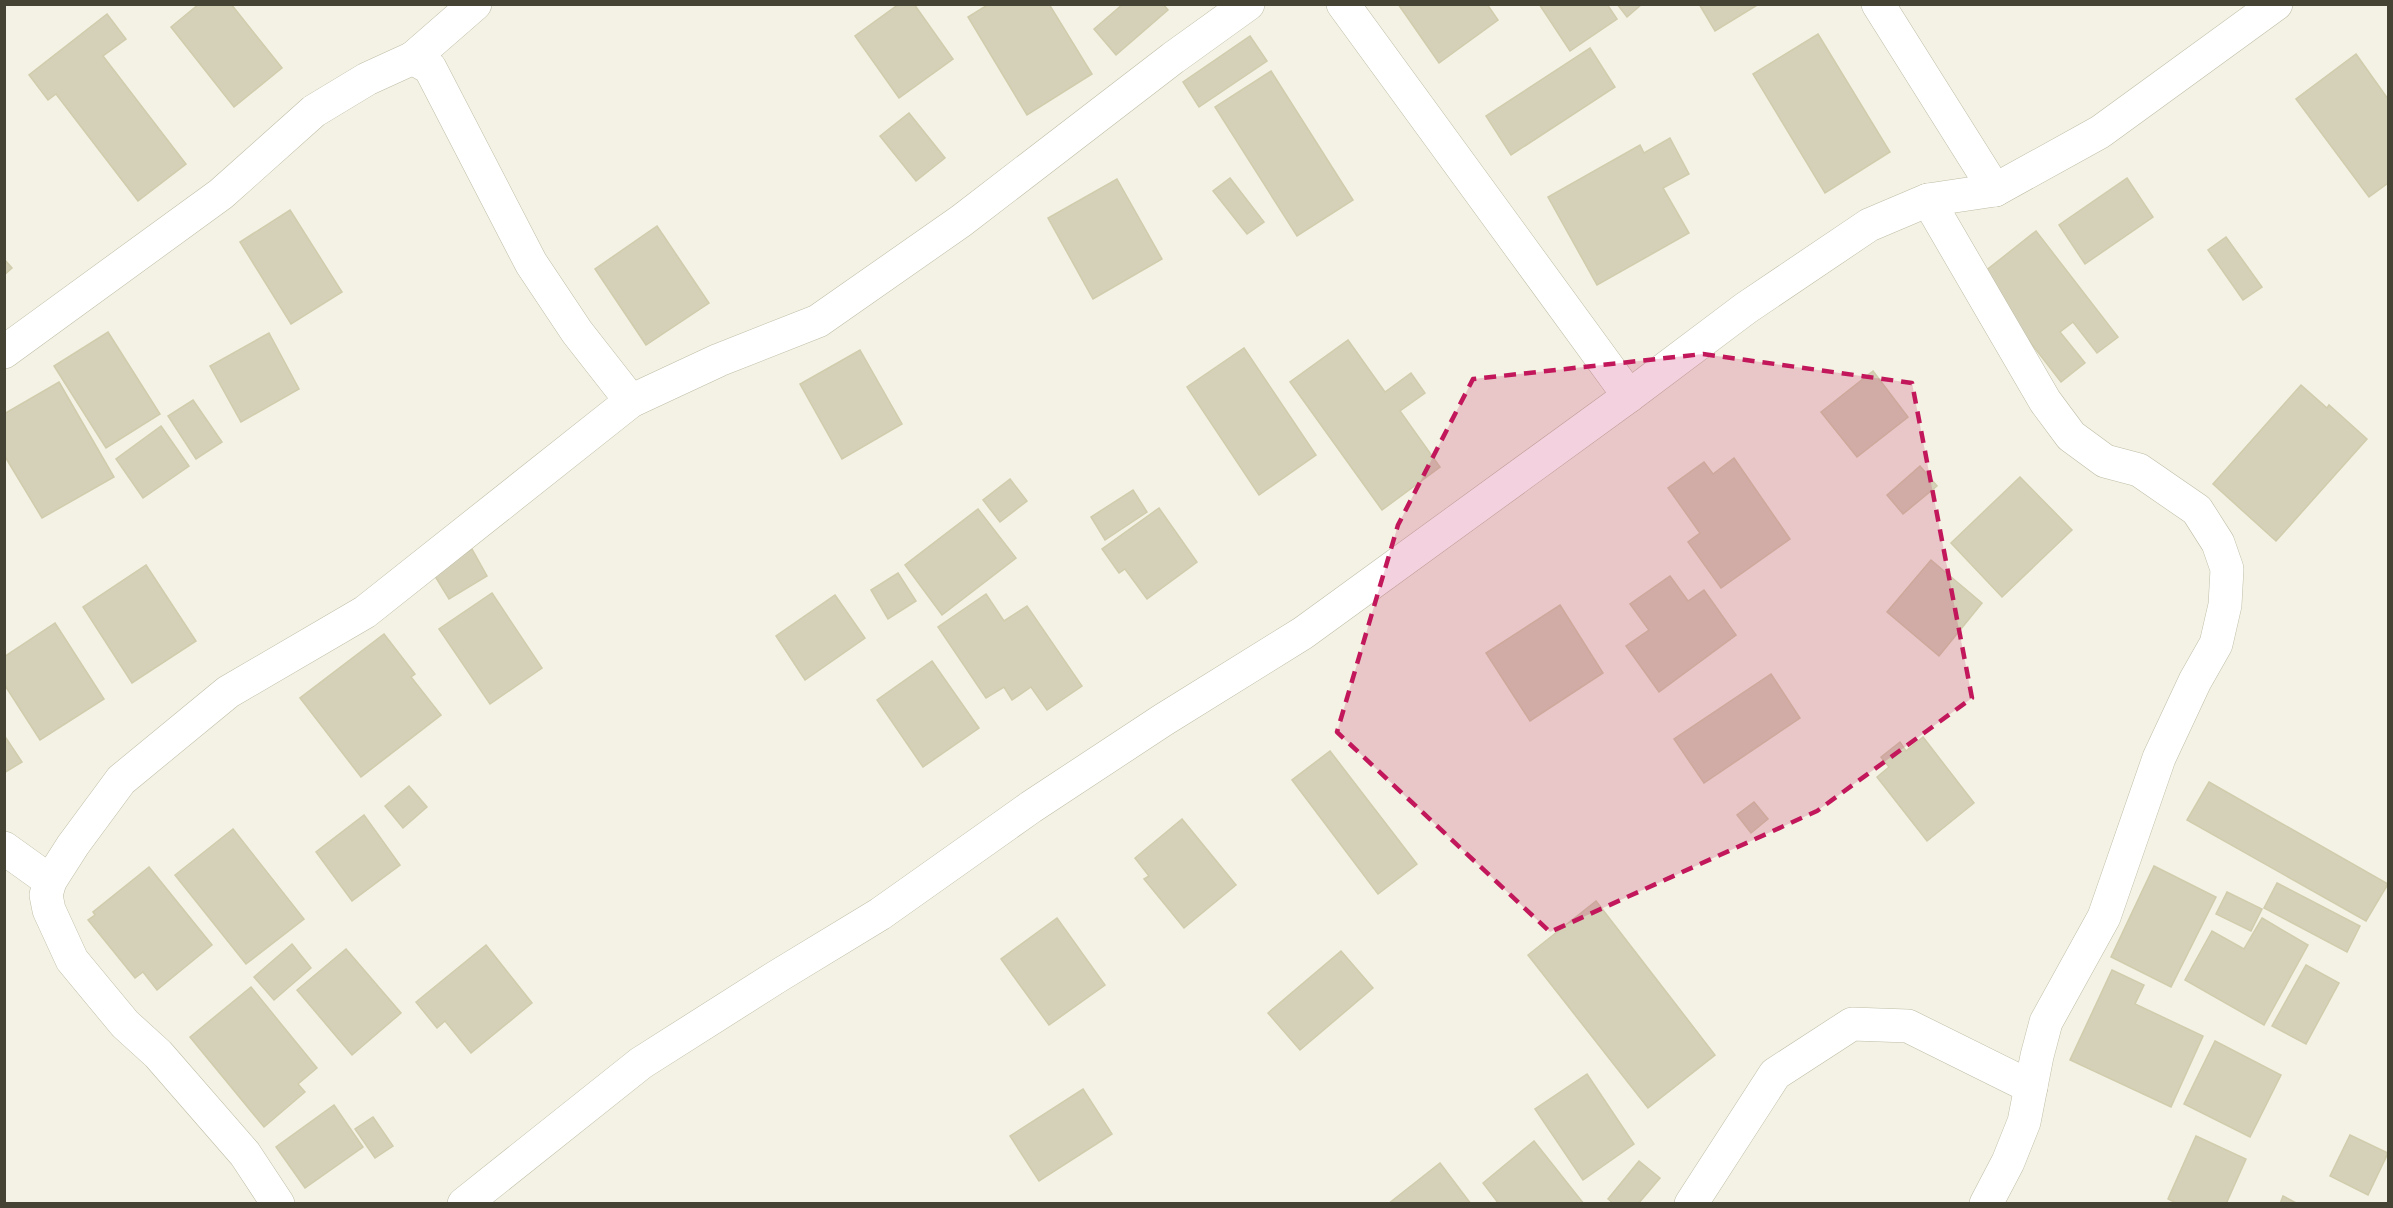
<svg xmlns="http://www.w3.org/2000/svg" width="2393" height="1208" viewBox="0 0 2393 1208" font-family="Karla,sans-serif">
<rect width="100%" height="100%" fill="#f3f2e4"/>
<g fill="#d5d1b9" stroke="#d0ccac" stroke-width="1.5">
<path d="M199,4H231L282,68L234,107L171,27Z"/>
<path d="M899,4H914L953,59L899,98L855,36Z"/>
<path d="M989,4H1049L1092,74L1027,115L968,17Z"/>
<path d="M1123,4H1163L1168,10L1116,55L1094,29Z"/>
<path d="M1398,4H1487L1498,20L1439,63Z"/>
<path d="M1539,4H1607L1617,19L1570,51Z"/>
<path d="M1617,4H1642L1627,17Z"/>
<path d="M1699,4H1759L1715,31Z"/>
<path d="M107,14L126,39L103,56L186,164L138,201L56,94L48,100L29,75Z"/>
<path d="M1818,34L1890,152L1825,193L1753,74Z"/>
<path d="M1250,36L1267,61L1199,107L1183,82Z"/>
<path d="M1590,48L1615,87L1511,155L1486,116Z"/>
<path d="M2356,54L2388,99V183L2369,197L2296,99Z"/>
<path d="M1271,71L1353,200L1297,236L1215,107Z"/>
<path d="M909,113L945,158L916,181L880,136Z"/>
<path d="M1670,138L1689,174L1663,188L1689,233L1597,285L1548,197L1640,145L1644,153Z"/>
<path d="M1230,178L1264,222L1247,234L1213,191Z"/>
<path d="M2127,178L2153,217L2085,264L2059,225Z"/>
<path d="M1117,179L1162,259L1093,299L1048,218Z"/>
<path d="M290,210L342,292L291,324L240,242Z"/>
<path d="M657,226L709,303L646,345L595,269Z"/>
<path d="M2036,231L2118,337L2097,353L2073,322L2060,332L2085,363L2061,382L1979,276Z"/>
<path d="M2226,237L2262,287L2243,300L2208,250Z"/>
<path d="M4,259L12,268L4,275Z"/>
<path d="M108,332L160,414L106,448L54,366Z"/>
<path d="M269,333L299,389L241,422L210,366Z"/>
<path d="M1348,340L1385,392L1411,373L1425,393L1400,411L1440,467L1382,510L1290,382Z"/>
<path d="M1244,348L1316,455L1259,495L1187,387Z"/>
<path d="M860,350L902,424L842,459L800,384Z"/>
<path d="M1873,371L1908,417L1857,457L1821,412Z"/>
<path d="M59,382L114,477L42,518L4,455V414Z"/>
<path d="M2301,385L2327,408L2329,405L2367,439L2276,541L2213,484Z"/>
<path d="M193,400L222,442L196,459L168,416Z"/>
<path d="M161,426L189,466L143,498L116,459Z"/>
<path d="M1734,458L1790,539L1721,588L1688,542L1700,533L1668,488L1704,462L1713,474Z"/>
<path d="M1920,466L1937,486L1903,514L1887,495Z"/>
<path d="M2020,477L2072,530L2002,597L1951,543Z"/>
<path d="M1010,479L1027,501L1000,522L983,500Z"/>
<path d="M1133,490L1147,512L1105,540L1091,517Z"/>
<path d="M1159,508L1197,562L1147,599L1125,569L1119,573L1102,549Z"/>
<path d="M978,509L1016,558L942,615L905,565Z"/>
<path d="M472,549L487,576L449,599L433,573Z"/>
<path d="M1931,560L1982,603L1939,656L1887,612Z"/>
<path d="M146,565L196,641L132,683L83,607Z"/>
<path d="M898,573L916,601L888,619L871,590Z"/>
<path d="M1670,576L1688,601L1704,590L1736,635L1659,692L1626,646L1649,630L1630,604Z"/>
<path d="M492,593L542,668L490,704L439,629Z"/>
<path d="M986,594L1004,621L1027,606L1082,686L1047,710L1031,687L1012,700L1004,687L986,698L938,627Z"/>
<path d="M835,595L865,638L805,680L776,636Z"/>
<path d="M1560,605L1603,673L1530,721L1486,653Z"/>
<path d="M55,623L104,699L40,740L4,684V657Z"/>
<path d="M384,634L415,674L411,677L441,715L361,777L300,698Z"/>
<path d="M932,661L979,728L923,767L877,700Z"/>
<path d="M1771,674L1800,718L1704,783L1674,739Z"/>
<path d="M4,735L22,762L4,773Z"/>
<path d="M1923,737L1974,803L1927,841L1877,777L1889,767L1881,757L1900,742L1906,751Z"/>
<path d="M1330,751L1417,864L1378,894L1292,780Z"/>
<path d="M2209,782L2388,884L2366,921L2187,820Z"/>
<path d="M409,786L427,807L403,828L385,806Z"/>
<path d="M1754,802L1768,819L1751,833L1737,815Z"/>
<path d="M364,815L400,865L352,901L316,852Z"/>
<path d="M1182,819L1236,885L1184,928L1144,879L1149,876L1135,858Z"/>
<path d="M233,829L304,919L246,964L175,875Z"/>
<path d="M2154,866L2216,897L2171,987L2111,957Z"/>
<path d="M149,867L212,945L157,990L143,972L135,978L88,920L95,915L93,912Z"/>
<path d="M2277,883L2360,926L2347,952L2264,908Z"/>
<path d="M2227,892L2262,909L2251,931L2216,914Z"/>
<path d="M1596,901L1715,1055L1648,1108L1528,955Z"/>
<path d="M1057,918L1105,985L1049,1025L1001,959Z"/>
<path d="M2262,918L2308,945L2264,1025L2185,980L2212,931L2244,949Z"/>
<path d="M292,944L311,968L274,1000L254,977Z"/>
<path d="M486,945L532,1003L471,1053L445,1021L437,1028L416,1002Z"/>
<path d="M346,949L401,1013L352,1055L297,990Z"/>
<path d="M1341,951L1373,988L1300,1050L1268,1013Z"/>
<path d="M2306,965L2339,983L2306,1044L2272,1026Z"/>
<path d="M2112,970L2144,985L2135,1004L2203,1036L2171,1107L2070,1060Z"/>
<path d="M251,987L317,1068L298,1084L305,1092L264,1127L190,1037Z"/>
<path d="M2215,1041L2281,1075L2250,1137L2184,1104Z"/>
<path d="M1587,1074L1634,1144L1583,1180L1535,1109Z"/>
<path d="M1083,1089L1112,1134L1039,1181L1010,1136Z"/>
<path d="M334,1105L363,1147L305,1188L276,1147Z"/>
<path d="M373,1117L393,1146L375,1158L355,1129Z"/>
<path d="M2350,1135L2388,1153L2368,1195L2330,1176Z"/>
<path d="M2196,1136L2246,1159L2226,1204H2178L2168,1199Z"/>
<path d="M1534,1141L1584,1204H1499L1483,1183Z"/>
<path d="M1639,1161L1660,1178L1638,1204H1614L1608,1199Z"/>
<path d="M1440,1163L1471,1204H1388Z"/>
<path d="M2283,1196L2298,1204H2280Z"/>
</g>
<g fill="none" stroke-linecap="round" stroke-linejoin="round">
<defs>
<g id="minor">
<path d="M1343,4L1629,396"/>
<path d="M1878,4L1995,190"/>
<path d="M413,58L475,4"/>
<path d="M1928,200L2045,401L2071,436L2105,461L2139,470L2197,510L2218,543L2227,569L2225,605L2216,644L2195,681L2159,758L2104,917L2046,1022L2037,1056L2024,1122L2008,1162L1986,1204"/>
<path d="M4,352L221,194L314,111L367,79L413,58L430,68L531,263L577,332L631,401"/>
<path d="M4,848L50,881"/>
<path d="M278,1204L245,1154L158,1054L125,1024L72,960L49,910L46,895L50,881L73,845L121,780L228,692L365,612L631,401L719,360L818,321L961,221L1173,58L1248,4"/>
<path d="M464,1204L641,1063L778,976L880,914L1031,807L1163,720L1303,633L1629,396L1746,308L1869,225L1928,200L1995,190L2100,132L2276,4"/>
<path d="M1691,1204L1775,1074L1852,1024L1908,1026L2031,1087"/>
</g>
</defs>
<use href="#minor" stroke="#bfbda6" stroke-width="34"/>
<use href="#minor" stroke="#fff" stroke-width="33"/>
</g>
<path fill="#c2185b" fill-opacity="0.2" stroke="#c2185b" stroke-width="4.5" stroke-dasharray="12 8" stroke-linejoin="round" d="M1703,354L1912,383L1972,698L1817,811L1550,932L1337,732L1398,525L1473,379Z"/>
<rect width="2393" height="1208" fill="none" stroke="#454333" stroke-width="12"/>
</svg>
